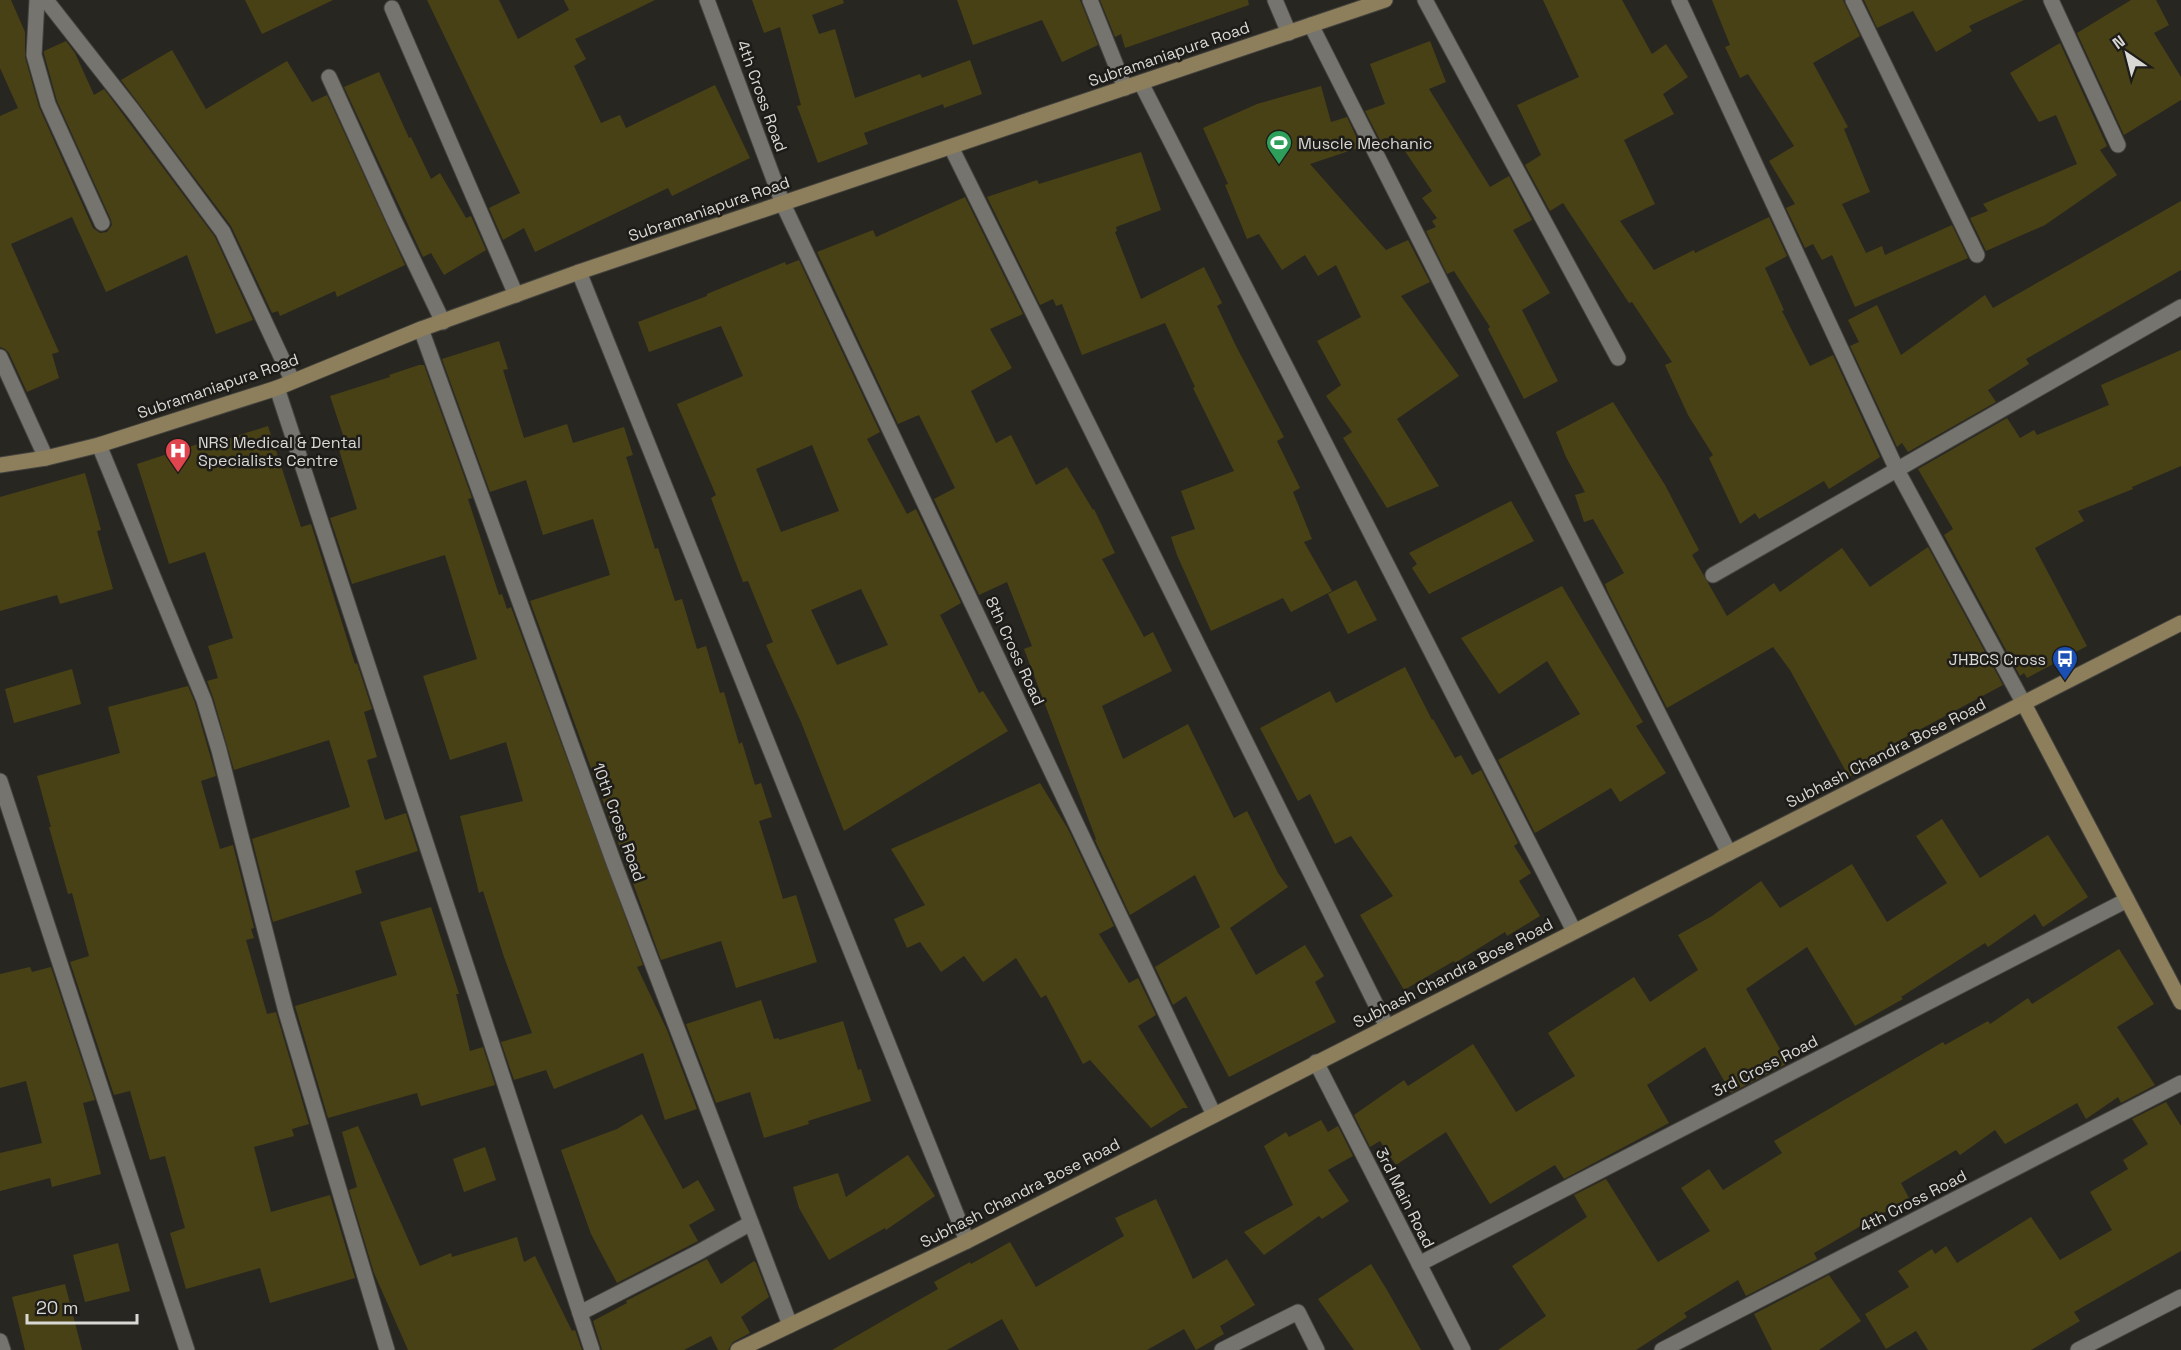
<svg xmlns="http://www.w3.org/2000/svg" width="2181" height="1350" viewBox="0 0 2181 1350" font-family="'Space Grotesk',sans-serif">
<rect width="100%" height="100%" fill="#272621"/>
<g fill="#494116" fill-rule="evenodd">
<path d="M0,0H11L25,32V57L39,107L93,228L100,233L107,232L112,225L111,220L57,101L44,54V51L66,41L75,53L94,95L104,89L215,237L253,320L216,334L187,255L106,292L72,217L11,244L59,352L52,354L59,378L27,392L9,353L5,349L0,347V116L18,108L0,68Z"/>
<path d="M245,0H333L262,34Z"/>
<path d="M427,0H499L518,39L569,10L564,0H655L575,39L586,59L574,66L601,123L620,115L626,128L715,85L750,158L672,196L668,188L535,252L524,228L503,240L489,208L520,193Z"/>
<path d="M752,0H843L844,3L812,15L819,34L835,29L855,98L920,74L922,78L970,60L982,94L944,108L943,104L864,133L868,144L818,163L797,106L801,105L780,27L764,33Z"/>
<path d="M957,0H1080L1098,45L1062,62L1042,20L973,45Z"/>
<path d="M1100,0H1248L1249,5L1125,48L1121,34L1115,37Z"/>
<path d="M1543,0H1622L1652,54L1666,44L1688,77L1663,94L1674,114L1624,140L1655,204L1620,221L1654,270L1694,250L1695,253L1769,217L1787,256L1765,268L1784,310L1782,311L1810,366L1833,355L1880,457L1829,489L1824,481L1759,519L1755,513L1740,524L1709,458L1713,455L1688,415L1665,365L1672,362L1632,302L1629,303L1563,203L1550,211L1525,165L1541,155L1517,105L1579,77Z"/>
<path d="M1712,0H1843L1860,36L1813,63L1848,127L1844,129L1870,192L1842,204L1866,253L1882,246L1885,255L1952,225L1968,258L1855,307L1832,255L1822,260L1813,244L1805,248L1786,208L1795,204L1769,161L1794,146L1748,74L1740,78L1725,47L1730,45Z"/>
<path d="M1864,0H2024L1969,26L1972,31L1936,52L1913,11L1877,28Z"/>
<path d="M2131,0H2156L2169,25L2154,33L2181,77V100L2124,135L2077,33Z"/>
<path d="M1430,41L1446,82L1429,89L1490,187L1509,176L1532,220L1513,230L1550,293L1522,310L1558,381L1524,399L1488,329L1490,327L1454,271L1447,274L1426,231L1436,227L1432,221L1437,218L1422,198L1432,191L1396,138L1392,140L1391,137L1380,140L1365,111L1385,104L1370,64Z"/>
<path d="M2060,43L2107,146L2100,150L2117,175L2045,225L1986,251L1970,218L1988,211L1983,204L2077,164L2056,115L2039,122L2010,73Z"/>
<path d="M172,50L206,109L287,61L312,102L327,95L405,265L337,297L335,291L280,316L278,311L272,313L231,226L121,80Z"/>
<path d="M379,72L409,138L411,137L431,179L440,173L466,218L471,216L486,250L444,275L431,253L423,257L344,87Z"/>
<path d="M1321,86L1331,122L1347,117L1361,147L1310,164L1386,250L1408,240L1430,282L1401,296L1459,376L1397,419L1439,486L1387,508L1343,438L1352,432L1326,396L1341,385L1317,341L1361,317L1336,265L1318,276L1305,255L1282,270L1259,234L1247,239L1225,185L1228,184L1203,128L1257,104Z"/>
<path d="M1141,152L1161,210L1116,227L1117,231L1115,232L1141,299L1204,267L1222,303L1217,306L1236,346L1284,437L1277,441L1300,488L1293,492L1312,539L1304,542L1332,591L1291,612L1283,598L1211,631L1177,555L1171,537L1195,529L1181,491L1234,471L1193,388L1195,387L1165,323L1082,355L1062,304L1056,306L1053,299L1040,305L987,197L1037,180L1039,184Z"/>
<path d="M965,197L1023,314L990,329L1012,368L971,391L996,443L1011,435L1036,485L1067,467L1093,510L1094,509L1115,553L1102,559L1144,637L1153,632L1172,671L1102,706L1123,759L1188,724L1234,818L1247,811L1278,873L1288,887L1230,928L1256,975L1305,945L1324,976L1315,982L1336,1022L1229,1077L1186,996L1173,1005L1155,967L1220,927L1195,875L1130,915L1095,840L1096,839L1024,649L1032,646L1007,582L979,595L934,499L955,488L919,415L898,424L817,252L873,230L876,237Z"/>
<path d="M2181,201V270L2026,359L2029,364L1988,390L1996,402L1908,452L1902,443L1897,447L1850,346L1859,342L1848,320L1877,305L1901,355L1985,295L1993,308Z"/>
<path d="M799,260L880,432L867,439L907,514L916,509L961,603L940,615L979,693L983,691L1008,731L844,831L801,722L766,645L773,642L748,581L743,582L711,498L716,495L677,404L743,376L721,326L649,352L638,322L707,296V294L785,262L786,265ZM812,445L839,511L781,532L756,469ZM861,589L888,645L837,665L811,610Z"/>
<path d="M499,341L508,369L503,370L524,438L567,424L573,443L624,427L633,455L626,457L655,549L658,548L675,601L682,599L697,649L706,646L720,693L724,692L739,744L742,742L755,785L761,783L772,817L759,821L783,899L796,895L817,962L736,988L721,941L661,960L530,601L610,575L593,519L543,535L526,480L490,492L442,359Z"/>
<path d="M2181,350V466L2132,487L2133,489L2078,511L2084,521L2035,548L2087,646L2027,678L2024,673L2020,676L1944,535L1953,529L1918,469L2007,418L2020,438L2034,430L2037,435L2109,405L2101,385Z"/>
<path d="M419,365H424L472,498L468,499L499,595L502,594L507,609L511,607L643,965L637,967L667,1030L697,1109L665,1120L643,1053L554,1089L546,1070L514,1080L501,1042L532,1033L504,957L483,891L479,893L460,816L523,801L506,742L450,760L423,676L477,659L445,555L352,584L330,518L357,509L337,443L345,441L330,396L390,377L389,375Z"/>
<path d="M1613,402L1665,485L1699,550L1692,555L1727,616L1774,583L1780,592L1842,548L1870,587L1928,547L2003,685L1889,746L1892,753L1849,777L1790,670L1773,647L1667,708L1608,592L1605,584L1624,573L1593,519L1584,522L1575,495L1585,492L1566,457L1556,432Z"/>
<path d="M268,426L301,527L311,524L355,664L357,663L372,709L364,712L377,757L367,760L385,820L406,813L418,851L355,871L362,893L273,922L252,839L350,807L329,740L234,770L213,697L207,681L218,678L208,646L233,638L205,552L169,564L137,464L207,441L208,445Z"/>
<path d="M85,473L101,530L97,531L113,589L60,604L57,595L0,611V497Z"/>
<path d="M1511,501L1534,541L1429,594L1412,568L1417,564L1409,553Z"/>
<path d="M1356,580L1377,620L1348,634L1328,594Z"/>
<path d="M1562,586L1643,722L1636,726L1666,773L1620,802L1611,788L1535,833L1498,760L1580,714L1547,661L1499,694L1461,638Z"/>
<path d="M1405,667L1432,720L1433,719L1455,758L1461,755L1472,775L1481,770L1518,843L1514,846L1531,873L1519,881L1540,916L1507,936L1505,932L1455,963L1454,961L1404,990L1360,915L1393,896L1351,836L1335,844L1310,794L1298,801L1260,728L1330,691L1336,703Z"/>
<path d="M72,669L81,704L14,723L5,689Z"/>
<path d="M188,686L195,703L216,776L201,781L220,849L233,845L254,928L251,929L254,938L246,940L267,1014L276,1012L309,1124L292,1129L294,1136L254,1147L271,1212L330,1195L355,1278L270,1303L260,1268L186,1289L170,1233L185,1228L165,1156L150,1160L130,1091L114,1095L70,962L89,956L72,893L68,894L49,827H51L37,776L120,753L108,707Z"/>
<path d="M1040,783L1068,829L1114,926L1099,934L1129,983L1138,978L1156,1015L1138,1026L1188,1108H1183L1151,1128L1090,1060L1083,1064L1046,995L1041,998L1016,958L983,982L964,956L941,972L920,942L907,948L894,919L925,905L891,849Z"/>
<path d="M1942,819L1980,878L2048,835L2088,897L2043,927L2035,914L1988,947L1985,943L1901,997L1903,999L1855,1026L1807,947L1746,989L1788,1063L1731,1093L1705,1047L1647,1085L1669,1123L1564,1179L1555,1165L1490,1204L1446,1132L1396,1165L1380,1141L1370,1147L1354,1115L1404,1080L1408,1086L1473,1044L1516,1112L1575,1076L1548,1033L1634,977L1650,1002L1698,970L1678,935L1712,916L1761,881L1780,908L1852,864L1887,922L1947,883L1916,836Z"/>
<path d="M431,907L459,994H456L470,1051L483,1047L495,1085L421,1106L417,1093L328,1118L295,1006L397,975L380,922Z"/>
<path d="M2119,949L2154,1004L2117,1027L2155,1085L2121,1103L2118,1097L2086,1119L2077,1103L2005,1144L1995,1130L1960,1155L1956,1150L1901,1183L1909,1198L1814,1253L1817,1259L1746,1296L1738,1280L1684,1313L1687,1317L1636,1350H1498L1546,1316L1512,1266L1587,1217L1574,1195L1606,1179L1658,1262L1710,1231L1681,1188L1709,1169L1723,1190L1782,1153L1774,1141L1943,1042L1945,1045L1988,1021L1990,1024L2028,998L2032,1004Z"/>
<path d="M30,967L32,972L51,967L95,1100L83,1103L101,1174L52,1187L50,1178L0,1191V1153L42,1143L26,1081L0,1088V974Z"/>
<path d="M761,1000L774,1039L779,1038V1040L843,1021L858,1070L861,1069L871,1101L808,1121L809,1124L764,1138L750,1092L716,1103L686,1024Z"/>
<path d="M2166,1102L2181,1126V1251L2074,1312L2080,1321L2031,1350H1928L1916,1331L1886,1349L1865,1314L1909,1287L1898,1271L1932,1249L1935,1254L1946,1246L1957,1263L2031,1217L2060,1260L2112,1230L2090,1192L2128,1169L2123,1160L2148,1144L2132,1119Z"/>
<path d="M642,1114L683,1189L698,1180L715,1210L689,1225L698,1241L617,1283L591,1234L561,1150L617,1129Z"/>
<path d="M1321,1120L1328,1132L1338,1126L1353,1156L1328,1170L1349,1201L1322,1219L1319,1216L1264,1255L1244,1232L1293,1205L1264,1146L1286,1132L1289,1137Z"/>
<path d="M358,1126L420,1266L451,1253L452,1257L517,1237L524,1262L535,1256L572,1331L575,1330L582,1350H408L374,1273L349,1190L357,1187L342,1132Z"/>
<path d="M485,1147L496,1180L464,1192L453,1159Z"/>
<path d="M908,1155L935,1196L886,1230L885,1228L829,1260L799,1208L793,1187L838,1173L846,1197Z"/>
<path d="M1156,1199L1193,1279L1227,1259L1255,1305L1220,1326L1224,1334L1196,1350L1184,1329L1147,1350H1019L1002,1319L947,1350H832L938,1289L934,1282L970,1262L971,1264L1010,1242L1036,1287L1124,1236L1115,1218Z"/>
<path d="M118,1243L130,1291L85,1302L73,1255Z"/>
<path d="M707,1259L721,1284L754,1261L756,1263L769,1297L741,1317L750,1333L733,1342L728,1350H718L711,1336L684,1350H602L593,1321L627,1303L626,1301Z"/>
<path d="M1371,1264L1387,1290L1421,1350H1354L1318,1299Z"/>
<path d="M1829,1275L1861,1321L1819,1350H1772L1754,1314Z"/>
<path d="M65,1284L82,1350H25L12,1297Z"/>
</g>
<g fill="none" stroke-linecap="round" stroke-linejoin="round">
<defs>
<g id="street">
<path d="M37,0L34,55L48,104L102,223"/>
<path d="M46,0L133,111L223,232L292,380"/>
<path d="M707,0L783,204L1214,1115"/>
<path d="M1090,0L1125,88"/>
<path d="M1275,0L1289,33"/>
<path d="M1425,0L1618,358"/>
<path d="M1679,0L1897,470L2024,704"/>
<path d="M1853,0L1977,255"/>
<path d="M2051,0L2118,145"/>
<path d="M392,8L516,295"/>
<path d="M1311,25L1729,853"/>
<path d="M329,77L394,220L443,322"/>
<path d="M1141,83L1574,931"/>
<path d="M951,147L1387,1027"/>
<path d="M579,272L967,1241"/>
<path d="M421,329L614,863L790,1325"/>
<path d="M0,357L46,458"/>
<path d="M277,388L592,1350"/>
<path d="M99,445L204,700L219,750L286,1012L387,1350"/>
<path d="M1713,575L2181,307"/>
<path d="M0,781L187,1350"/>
<path d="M1316,1062L1463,1350"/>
<path d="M1419,1264L2127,900"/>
<path d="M580,1313L699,1252L751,1223"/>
<path d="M0,1341L3,1350"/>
<path d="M1222,1350L1298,1312L1317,1350"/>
<path d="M1662,1350L2181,1083"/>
<path d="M2078,1350L2181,1297"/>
</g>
<g id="secondary">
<path d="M0,465L46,458L99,445L277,388L421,329L579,272L1385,0"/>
<path d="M2024,704L2181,1002"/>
<path d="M738,1350L967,1241L2181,623"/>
</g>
</defs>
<use href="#street" stroke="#44433f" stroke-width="17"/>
<use href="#secondary" stroke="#44433f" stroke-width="17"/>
<use href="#street" stroke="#75746e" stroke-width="15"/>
<use href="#secondary" stroke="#8d7f5b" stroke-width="15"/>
</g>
<defs>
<symbol id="stadium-pin" viewBox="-11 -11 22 30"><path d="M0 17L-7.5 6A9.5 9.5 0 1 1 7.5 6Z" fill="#2e9e5b" stroke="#1d1c18"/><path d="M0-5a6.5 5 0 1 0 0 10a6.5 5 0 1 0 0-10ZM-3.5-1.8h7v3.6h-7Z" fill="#fff"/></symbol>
<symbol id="hospital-pin" viewBox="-11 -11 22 30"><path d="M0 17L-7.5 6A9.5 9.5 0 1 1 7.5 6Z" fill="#e0444e" stroke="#1d1c18"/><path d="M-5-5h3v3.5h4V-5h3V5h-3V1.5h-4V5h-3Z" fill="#fff"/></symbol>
<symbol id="bus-pin" viewBox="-11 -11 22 30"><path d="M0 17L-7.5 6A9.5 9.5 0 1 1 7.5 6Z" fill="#1a4fb4" stroke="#1d1c18"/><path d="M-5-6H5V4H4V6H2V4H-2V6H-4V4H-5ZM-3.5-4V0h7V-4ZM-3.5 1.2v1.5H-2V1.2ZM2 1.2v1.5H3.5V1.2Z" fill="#fff"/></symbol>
</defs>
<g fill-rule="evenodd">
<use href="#stadium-pin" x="1264" y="128" width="30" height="40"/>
<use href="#hospital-pin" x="163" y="436" width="30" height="40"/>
<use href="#bus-pin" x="2050" y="644" width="30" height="40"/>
</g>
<g text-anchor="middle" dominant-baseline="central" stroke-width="5" stroke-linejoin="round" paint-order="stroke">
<g font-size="16" fill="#d9d8d5" stroke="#1d1c18">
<text transform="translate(1169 54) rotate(-19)">Subramaniapura Road</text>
<text transform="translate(762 96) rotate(70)">4th Cross Road</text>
<text transform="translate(709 209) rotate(-19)">Subramaniapura Road</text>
<text transform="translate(218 386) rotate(-19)">Subramaniapura Road</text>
<text transform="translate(1015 651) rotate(65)">8th Cross Road</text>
<text transform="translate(1886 753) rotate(-27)">Subhash Chandra Bose Road</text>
<text transform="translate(619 822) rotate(70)">10th Cross Road</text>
<text transform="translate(1453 973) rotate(-27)">Subhash Chandra Bose Road</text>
<text transform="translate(1765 1066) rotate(-27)">3rd Cross Road</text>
<text transform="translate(1020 1193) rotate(-27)">Subhash Chandra Bose Road</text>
<text transform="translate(1405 1198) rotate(63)">3rd Main Road</text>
<text transform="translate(1913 1201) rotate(-27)">4th Cross Road</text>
</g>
<g font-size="16" fill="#d9d8d5" stroke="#1d1c18" text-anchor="start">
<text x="1298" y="143">Muscle Mechanic</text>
<text x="198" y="442">NRS Medical &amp; Dental<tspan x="198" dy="18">Specialists Centre</tspan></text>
<text x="2046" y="659" text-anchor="end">JHBCS Cross</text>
</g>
</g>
<g transform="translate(2127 54) rotate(325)" stroke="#1d1c18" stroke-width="4.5" paint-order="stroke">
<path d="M0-4.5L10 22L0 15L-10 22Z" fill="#d9d8d5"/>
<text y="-9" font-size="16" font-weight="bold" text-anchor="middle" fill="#d9d8d5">N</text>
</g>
<path d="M27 1314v9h110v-9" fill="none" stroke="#d9d8d5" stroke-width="3"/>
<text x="36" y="1314" font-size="18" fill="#d9d8d5" stroke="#1d1c18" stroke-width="4.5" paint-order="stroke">20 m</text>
</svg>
